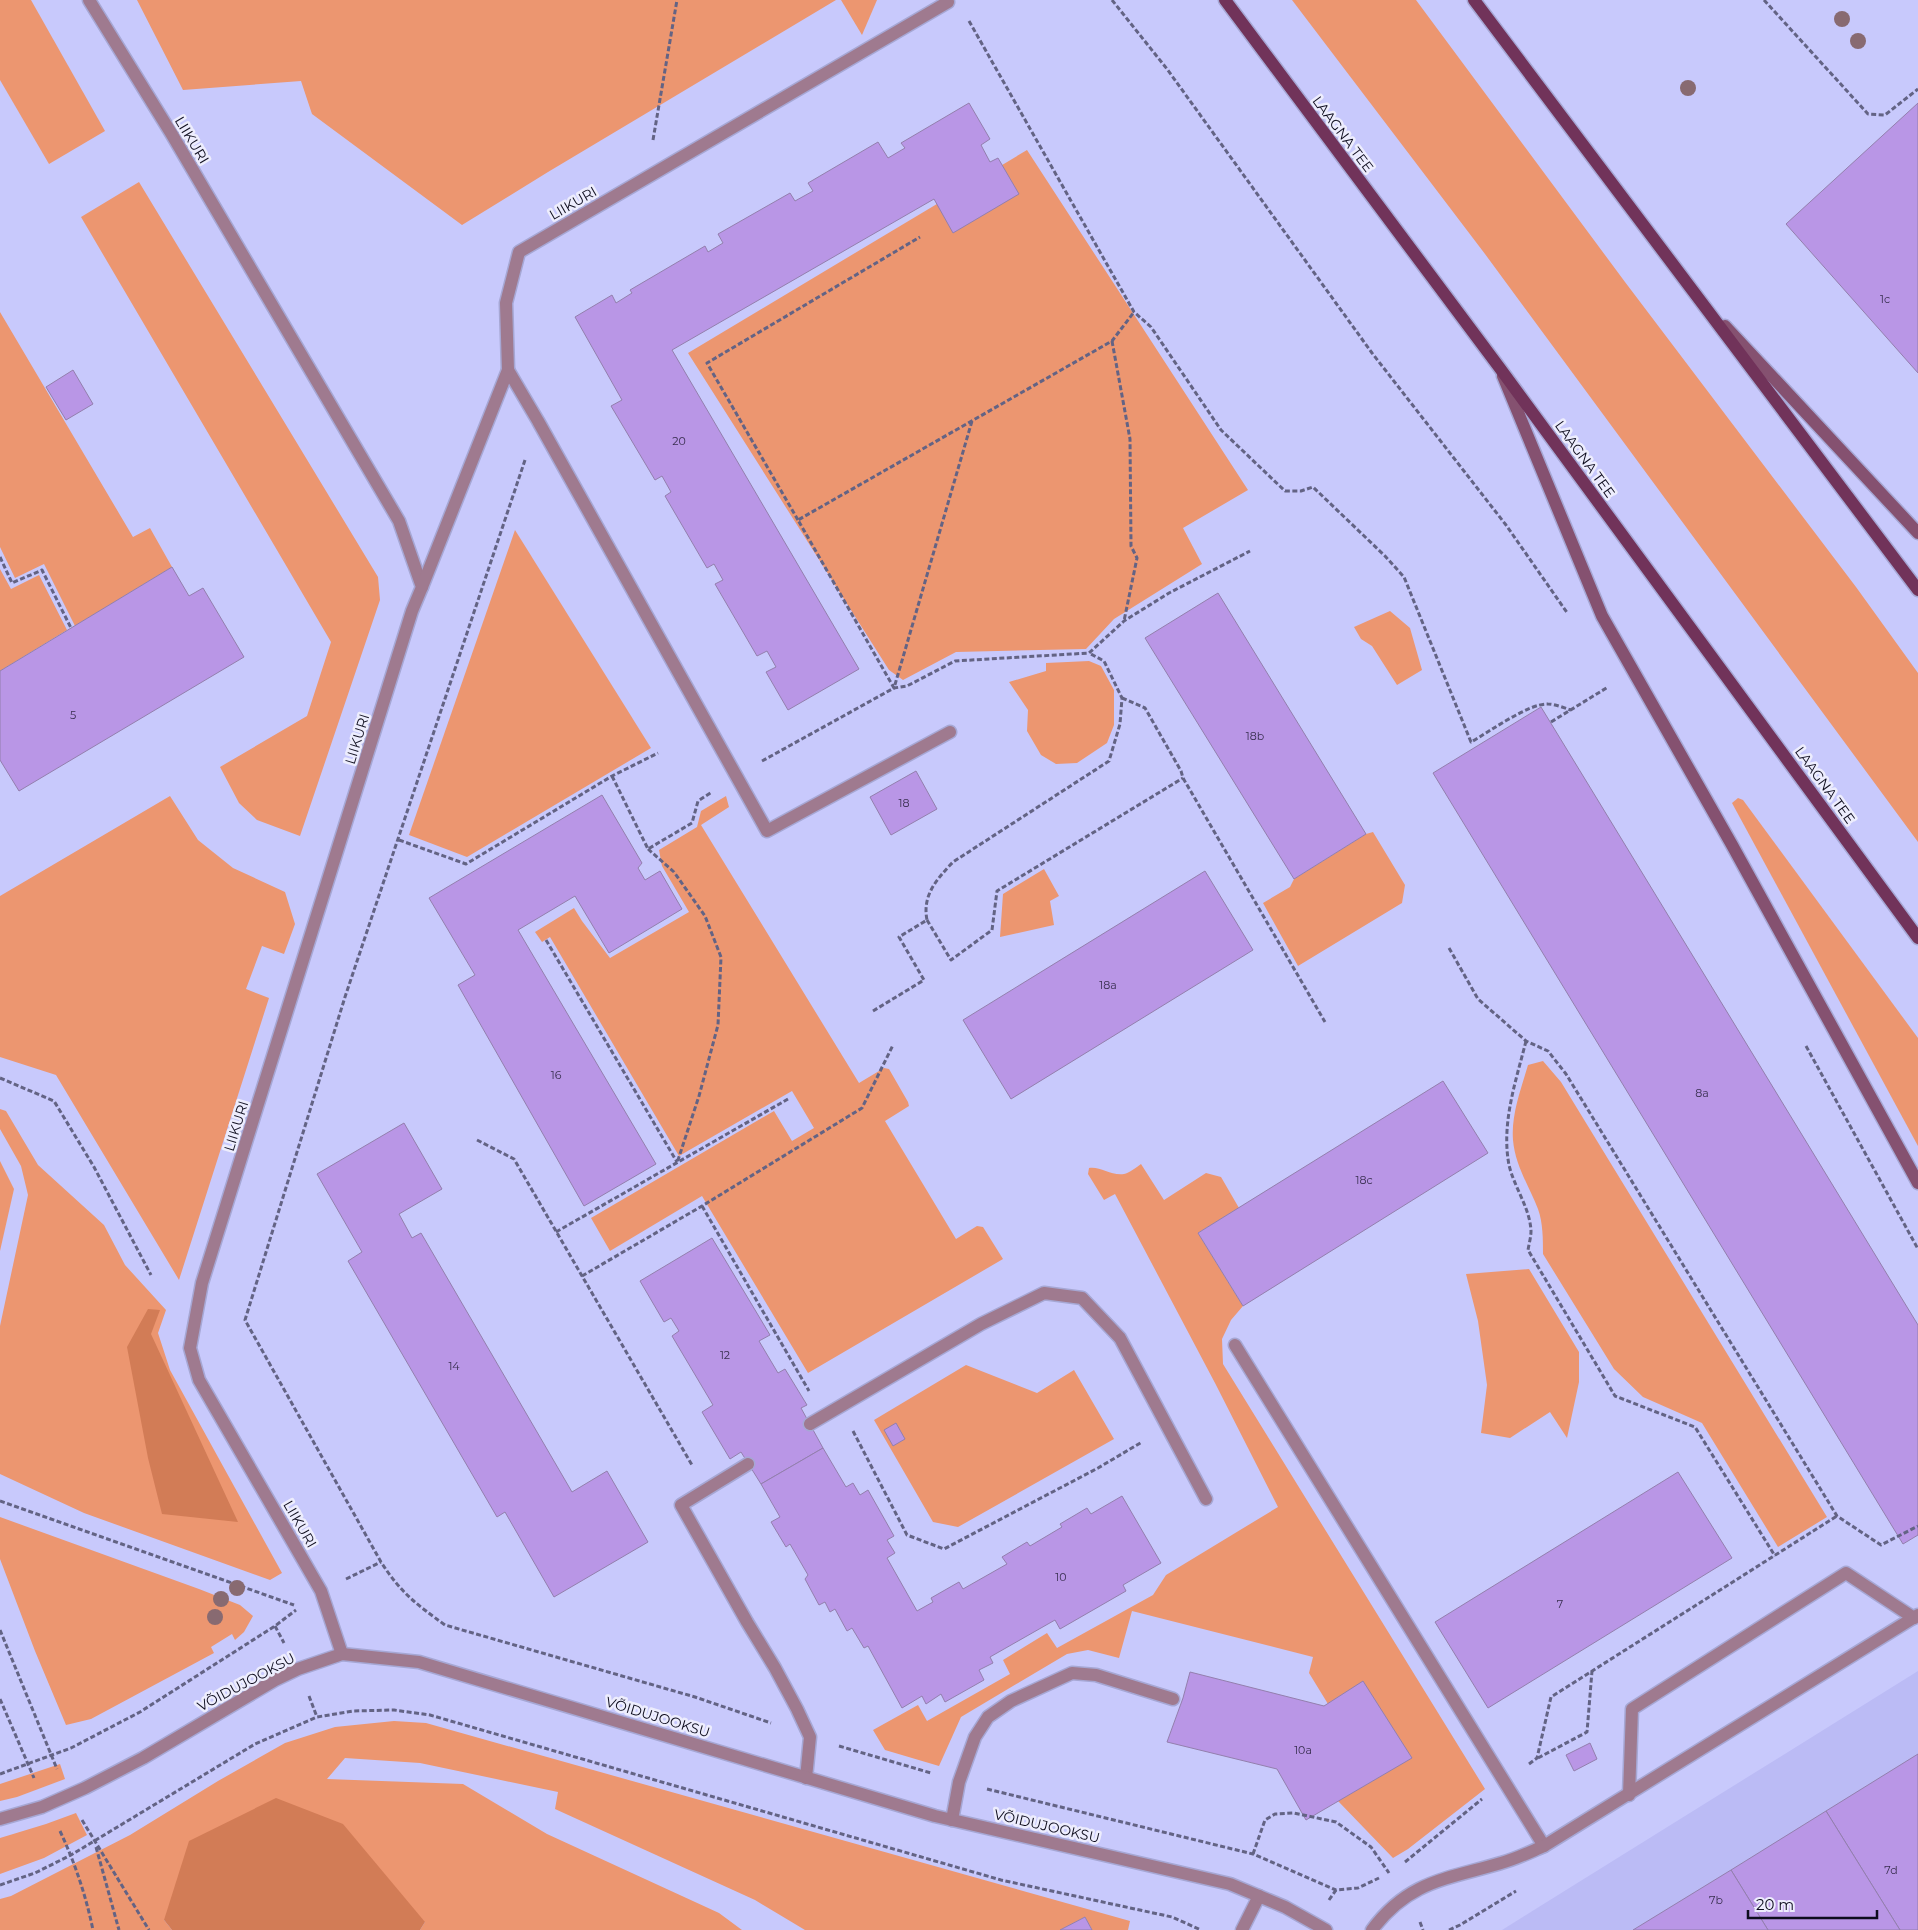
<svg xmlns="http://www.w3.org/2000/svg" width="1918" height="1930" viewBox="0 0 1918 1930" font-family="Montserrat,sans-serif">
<rect width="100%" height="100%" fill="#c8c9fc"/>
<path fill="#bbbbf5" d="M1918,1671V1930H1502L1542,1905Z"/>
<g fill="#ec9670">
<path d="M0,0H31L105,131L49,164L0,80Z"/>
<path d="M137,0H836L548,172L462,225L312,114L301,81L183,90Z"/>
<path d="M841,0H877L862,35Z"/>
<path d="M1292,0H1416L1625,282L1856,587L1918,673V842L1485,254Z"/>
<path d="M1027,150L1248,490L1183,528L1202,564L1114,619L1086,649L956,652L903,680L889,670L688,353Z"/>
<path d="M139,182L378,577L380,600L300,836L257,820L239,803L220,767L307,716L331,642L81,217Z"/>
<path d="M0,312L133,537L150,528L172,567L75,626L44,564L15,578L0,547Z"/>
<path d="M515,530L651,748L467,857L409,835Z"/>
<path d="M0,569L11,589L39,575L67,630L0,671Z"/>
<path d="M1390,611L1410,628L1422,670L1397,685L1372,646L1361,639L1354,627Z"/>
<path d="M1089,661L1101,666L1114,690V725L1107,743L1077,763L1056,764L1041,755L1027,731L1028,710L1009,682L1046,671V663Z"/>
<path d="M170,796L198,840L233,868L285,892L295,924L284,954L262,946L246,989L269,998L179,1280L56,1075L0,1057V896Z"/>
<path d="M726,796L729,807L701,825L859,1083L884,1068L889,1069L908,1102L909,1106L885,1121L956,1239L977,1226L983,1227L1003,1259L808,1373L702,1196L610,1251L591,1218L774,1111L792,1141L814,1128L792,1091L679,1156L550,937L542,942L535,932L574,908L582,921L610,958L689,912L662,866L659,850L697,827L701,811Z"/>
<path d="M1738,798L1743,800L1918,1038V1146L1732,803Z"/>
<path d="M1373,832L1405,885L1402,903L1298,966L1263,903L1290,887L1294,879L1366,834Z"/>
<path d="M1044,869L1059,896L1050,901L1054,925L1000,937L1003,894Z"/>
<path d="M1543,1061L1561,1082L1827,1517L1778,1547L1702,1423L1643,1397L1614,1369L1543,1254C1543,1239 1543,1223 1538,1209C1529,1186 1515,1165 1513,1140C1511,1115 1521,1089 1528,1065Z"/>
<path d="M0,1109L6,1111L38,1165L104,1225L125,1265L166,1310L158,1333L170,1370L282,1573L270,1580L84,1513L0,1474V1326L28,1195L21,1166L0,1129Z"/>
<path d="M0,1161L14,1189L0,1251Z"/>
<path d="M1141,1164L1164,1200L1206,1173L1221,1177L1239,1208L1198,1233L1243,1306L1231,1320L1222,1339L1223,1364L1485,1789L1408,1849L1393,1858L1338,1801L1411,1758L1363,1682L1328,1704L1309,1673L1313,1657L1132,1611L1119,1658L1088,1650L1067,1654L961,1717L939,1766L885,1750L873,1730L918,1705L927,1721L1010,1674L1003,1660L1047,1633L1057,1648L1153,1595L1166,1575L1278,1507L1215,1383L1115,1194L1104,1200L1088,1174L1089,1168C1100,1166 1111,1176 1124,1174C1129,1173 1137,1167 1141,1164Z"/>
<path d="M1529,1269L1579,1352V1382L1567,1438L1550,1412L1510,1438L1481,1433L1487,1385L1478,1321L1466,1274Z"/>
<path d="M966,1365L1037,1393L1074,1370L1114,1439L958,1527L933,1522L874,1420Z"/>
<path d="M0,1517L199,1589L240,1605L253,1616L244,1632L235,1640L232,1634L211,1647L214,1653L91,1719L66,1725L35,1651L0,1559Z"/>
<path d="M394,1721L426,1723L1130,1921L1128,1930H1092L1085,1917L1060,1930H805L755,1900L555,1809L558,1792L420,1763L345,1758L327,1779L463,1784L547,1834L719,1913L742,1930H420L425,1922L164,1920L172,1930H0V1899L11,1896L130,1835L218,1781L285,1743L335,1727Z"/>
<path d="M60,1764L65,1779L17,1797L0,1801V1784Z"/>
<path d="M76,1813L87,1835L44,1858L0,1874V1838L46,1824Z"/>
</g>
<g fill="#d27c56">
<path d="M148,1309L160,1310L151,1334L238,1522L162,1514L148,1458L127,1347Z"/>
<path d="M276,1798L343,1824L425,1922L420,1930H172L164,1920L189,1841Z"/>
</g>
<g fill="#b996e6" stroke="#937fad">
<path d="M969,103L990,139L981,145L990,162L998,158L1019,194L953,233L934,199L672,350L859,669L788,710L766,672L776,667L767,651L757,656L715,584L723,580L714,564L707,568L665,496L671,492L662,476L655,480L611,406L622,400L575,317L612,295L616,303L632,293L630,290L705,246L708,252L723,243L718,234L790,193L795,201L813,191L808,183L878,142L888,158L905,148L901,143Z"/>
<path d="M1918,103V373L1786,224Z"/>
<path d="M73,370L93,404L66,420L46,387Z"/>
<path d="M172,567L189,596L203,588L244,657L19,791L0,760V671Z"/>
<path d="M1218,593L1366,834L1294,879L1145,638Z"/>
<path d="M1541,707L1918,1325V1535L1903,1544L1433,773Z"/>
<path d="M916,771L937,809L891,835L870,797Z"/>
<path d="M602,795L642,863L638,868L645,880L660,871L682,909L609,953L575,896L518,930L656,1164L584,1206L458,985L475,975L429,898Z"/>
<path d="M1205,871L1253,950L1011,1099L963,1020Z"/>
<path d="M1443,1081L1488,1153L1243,1306L1198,1233Z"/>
<path d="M404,1123L442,1189L399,1214L412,1238L421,1233L572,1492L607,1471L648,1542L554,1597L505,1512L497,1517L348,1261L362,1252L317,1174Z"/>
<path d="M712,1238L770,1335L759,1341L778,1373L785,1369L807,1405L801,1408L823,1448L761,1484L741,1452L730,1459L702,1412L713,1405L672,1336L679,1331L671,1318L664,1322L640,1281Z"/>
<path d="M896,1423L905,1439L893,1446L884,1430Z"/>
<path d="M823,1448L846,1487L853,1483L860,1495L868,1490L894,1536L887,1540L895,1553L887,1558L917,1611L933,1602L931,1598L959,1582L963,1589L1007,1564L1002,1557L1027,1542L1030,1546L1062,1527L1060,1524L1087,1508L1091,1514L1122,1496L1161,1563L1123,1585L1126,1591L1060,1629L1055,1620L990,1657L993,1663L979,1670L984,1680L945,1702L941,1694L926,1704L922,1696L902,1708L868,1646L864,1648L852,1628L847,1631L835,1609L830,1612L825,1602L819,1605L805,1579L808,1575L790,1544L786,1547L771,1522L780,1517L761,1484Z"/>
<path d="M1678,1472L1732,1558L1488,1708L1435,1622Z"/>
<path d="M1190,1672L1324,1706L1363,1681L1412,1758L1306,1820L1277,1769L1167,1742L1183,1698Z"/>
<path d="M1590,1743L1597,1759L1574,1771L1566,1755Z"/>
<path d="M1918,1754V1930H1900L1826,1811Z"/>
<path d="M1826,1811L1900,1930H1768L1731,1870Z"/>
<path d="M1731,1870L1768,1930H1633Z"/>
<path d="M1085,1917L1092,1930H1060Z"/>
</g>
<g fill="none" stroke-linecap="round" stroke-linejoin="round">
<defs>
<g id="lane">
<path d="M508,370L538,421L767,831L950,732"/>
<path d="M1235,1345L1544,1846"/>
<path d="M810,1424L981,1324L1044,1293L1082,1298L1120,1338L1206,1499"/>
<path d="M748,1464L681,1505L747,1622L775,1668L797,1709L810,1737L806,1778"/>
<path d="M1629,1795L1632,1709L1846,1573L1914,1618"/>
<path d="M952,1820L959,1782L975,1737L988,1717L1011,1701L1072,1673L1096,1675L1173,1699"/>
<path d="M1242,1930L1259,1896"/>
<path d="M1372,1930C1408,1881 1447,1879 1501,1863C1516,1859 1530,1852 1544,1846L1918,1615"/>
</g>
<g id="street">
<path d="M89,0L171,133L399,521L422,587L412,611L202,1283L190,1348L199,1380L321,1591L342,1654"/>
<path d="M422,587L508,370L506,303L519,252L948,2"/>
<path d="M0,1819L42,1807L85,1788L143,1758L275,1680L298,1669L342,1654L419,1662L935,1816L1230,1884L1285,1907L1326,1930"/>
</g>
<g id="secondary">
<path d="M1725,326L1918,533"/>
<path d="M1503,376L1602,616L1732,845L1918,1183"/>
</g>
<g id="primary">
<path d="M1225,0L1499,367L1918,938"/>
<path d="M1474,0L1918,590"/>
</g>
</defs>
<use href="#lane" stroke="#a6a7d4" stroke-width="15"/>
<use href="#street" stroke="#a6a7d4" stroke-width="15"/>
<use href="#secondary" stroke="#a6a7d4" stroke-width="15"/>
<use href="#primary" stroke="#a6a7d4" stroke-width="15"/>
<g stroke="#636384" stroke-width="3" stroke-dasharray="5 2.5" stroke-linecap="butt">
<path d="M1112,0L1167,69L1372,353L1506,525L1568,614"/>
<path d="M1764,0L1868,114L1885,115L1918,89"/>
<path d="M969,21L1134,312L1151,327L1221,430L1285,491H1301L1313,487L1385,556L1404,577L1471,742C1489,732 1529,703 1548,704C1555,704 1564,708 1571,710"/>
<path d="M653,140L677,0"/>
<path d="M1112,341L1130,439L1131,546L1137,558L1124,621"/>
<path d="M972,421L894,688L798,520L1112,341L1134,312"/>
<path d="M525,460L345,997L245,1320L381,1562C401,1593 416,1604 445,1625L695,1697L771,1723"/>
<path d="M798,520L707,363L920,237"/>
<path d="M0,557L12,583L42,570L71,628"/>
<path d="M1122,698L1145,708L1181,771L1183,778L1325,1022"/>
<path d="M1551,722L1608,687"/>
<path d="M762,761L894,688L907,686L955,661L1089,653L1124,621L1169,593L1250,551"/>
<path d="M612,776L648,849L692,823L698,801L712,792"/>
<path d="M399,840L466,864L612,776L658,753"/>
<path d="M648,849L674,872L705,916L721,957L718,1025L699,1096L677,1163"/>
<path d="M927,920L951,960L992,930L997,891L1183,778"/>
<path d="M546,940L677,1162"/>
<path d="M1449,948L1478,999L1526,1041L1548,1051L1566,1074L1837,1516L1881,1545L1918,1526"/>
<path d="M873,1011L924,980L899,937L927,920C922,895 937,879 953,862L1109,761L1120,724L1122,698L1104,661L1089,653"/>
<path d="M1526,1041C1516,1081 1501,1123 1509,1165C1514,1187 1530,1208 1531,1231C1531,1237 1529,1244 1528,1250L1615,1396L1695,1427L1775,1556"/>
<path d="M1806,1046L1918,1249"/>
<path d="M0,1078L54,1101L94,1167L151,1275"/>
<path d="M477,1140L514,1159L692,1465"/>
<path d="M702,1206L809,1391"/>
<path d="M556,1232L788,1099"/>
<path d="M582,1276L702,1206L862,1108L893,1045"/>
<path d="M853,1431L907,1535L944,1549L1098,1468L1142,1442"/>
<path d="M0,1501L294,1605"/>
<path d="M346,1579L381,1562"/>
<path d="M275,1626L284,1643"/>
<path d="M0,1630L57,1769"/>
<path d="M309,1696L317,1717"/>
<path d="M0,1699L34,1778"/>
<path d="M839,1746L931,1773"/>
<path d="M1538,1758L1587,1732L1592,1671"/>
<path d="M1529,1764L1537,1758L1551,1697L1837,1516"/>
<path d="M0,1774L71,1748L140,1712L275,1626L296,1610"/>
<path d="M987,1789L1253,1854L1336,1890L1358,1888L1379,1878"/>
<path d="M82,1820L149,1930"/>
<path d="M60,1831C75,1863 86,1896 93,1930"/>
<path d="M96,1847L119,1930"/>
<path d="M1253,1854L1265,1820L1275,1814L1294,1813L1336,1822L1371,1847L1389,1873"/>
<path d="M1405,1862L1482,1799"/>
<path d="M0,1885L35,1873L71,1855L255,1744L317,1717L353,1711L394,1710L430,1715L1001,1880L1172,1917L1201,1930"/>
<path d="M1329,1900L1336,1890"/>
<path d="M1420,1922L1423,1930"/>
<path d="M1449,1930L1460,1925L1516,1891"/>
</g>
<use href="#lane" stroke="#9f7a8f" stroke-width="12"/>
<use href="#street" stroke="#9f7a8f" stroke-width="12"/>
<use href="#secondary" stroke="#855170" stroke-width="12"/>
<use href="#primary" stroke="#71335a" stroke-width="12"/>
</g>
<g fill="#886a71">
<circle cx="1842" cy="19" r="8"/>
<circle cx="1858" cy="41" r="8"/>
<circle cx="1688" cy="88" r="8"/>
<circle cx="237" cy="1588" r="8"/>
<circle cx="221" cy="1599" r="8"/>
<circle cx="215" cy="1617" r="8"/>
</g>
<g text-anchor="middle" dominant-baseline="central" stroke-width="5" stroke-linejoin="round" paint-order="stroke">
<g font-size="11" fill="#382e4f">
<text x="1885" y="299">1c</text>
<text x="679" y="441">20</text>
<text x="73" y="715">5</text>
<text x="1255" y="736">18b</text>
<text x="904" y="803">18</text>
<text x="1108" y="985">18a</text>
<text x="556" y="1075">16</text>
<text x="1702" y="1093">8a</text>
<text x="1364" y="1180">18c</text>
<text x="725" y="1355">12</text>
<text x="454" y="1366">14</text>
<text x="1061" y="1577">10</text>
<text x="1560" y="1604">7</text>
<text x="1303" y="1750">10a</text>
<text x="1891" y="1870">7d</text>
<text x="1716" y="1900">7b</text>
</g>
<g font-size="14" fill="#0d0c1d" stroke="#ededfd">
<text transform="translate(1343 134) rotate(53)">LAAGNA TEE</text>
<text transform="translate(192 140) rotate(59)">LIIKURI</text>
<text transform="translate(573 203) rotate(-30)">LIIKURI</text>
<text transform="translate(1585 459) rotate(54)">LAAGNA TEE</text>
<text transform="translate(357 739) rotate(-73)">LIIKURI</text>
<text transform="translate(1825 785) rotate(54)">LAAGNA TEE</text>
<text transform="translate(236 1126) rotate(-73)">LIIKURI</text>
<text transform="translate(300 1524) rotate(60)">LIIKURI</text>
<text transform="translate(246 1682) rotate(-28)">VÕIDUJOOKSU</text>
<text transform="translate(658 1717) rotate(17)">VÕIDUJOOKSU</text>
<text transform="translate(1047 1826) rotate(13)">VÕIDUJOOKSU</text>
</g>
</g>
<path d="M1748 1910v8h129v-8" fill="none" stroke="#0d0c1d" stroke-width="2.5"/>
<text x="1756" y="1910" font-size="15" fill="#0d0c1d" stroke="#ededfd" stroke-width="4" paint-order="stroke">20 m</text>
</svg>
